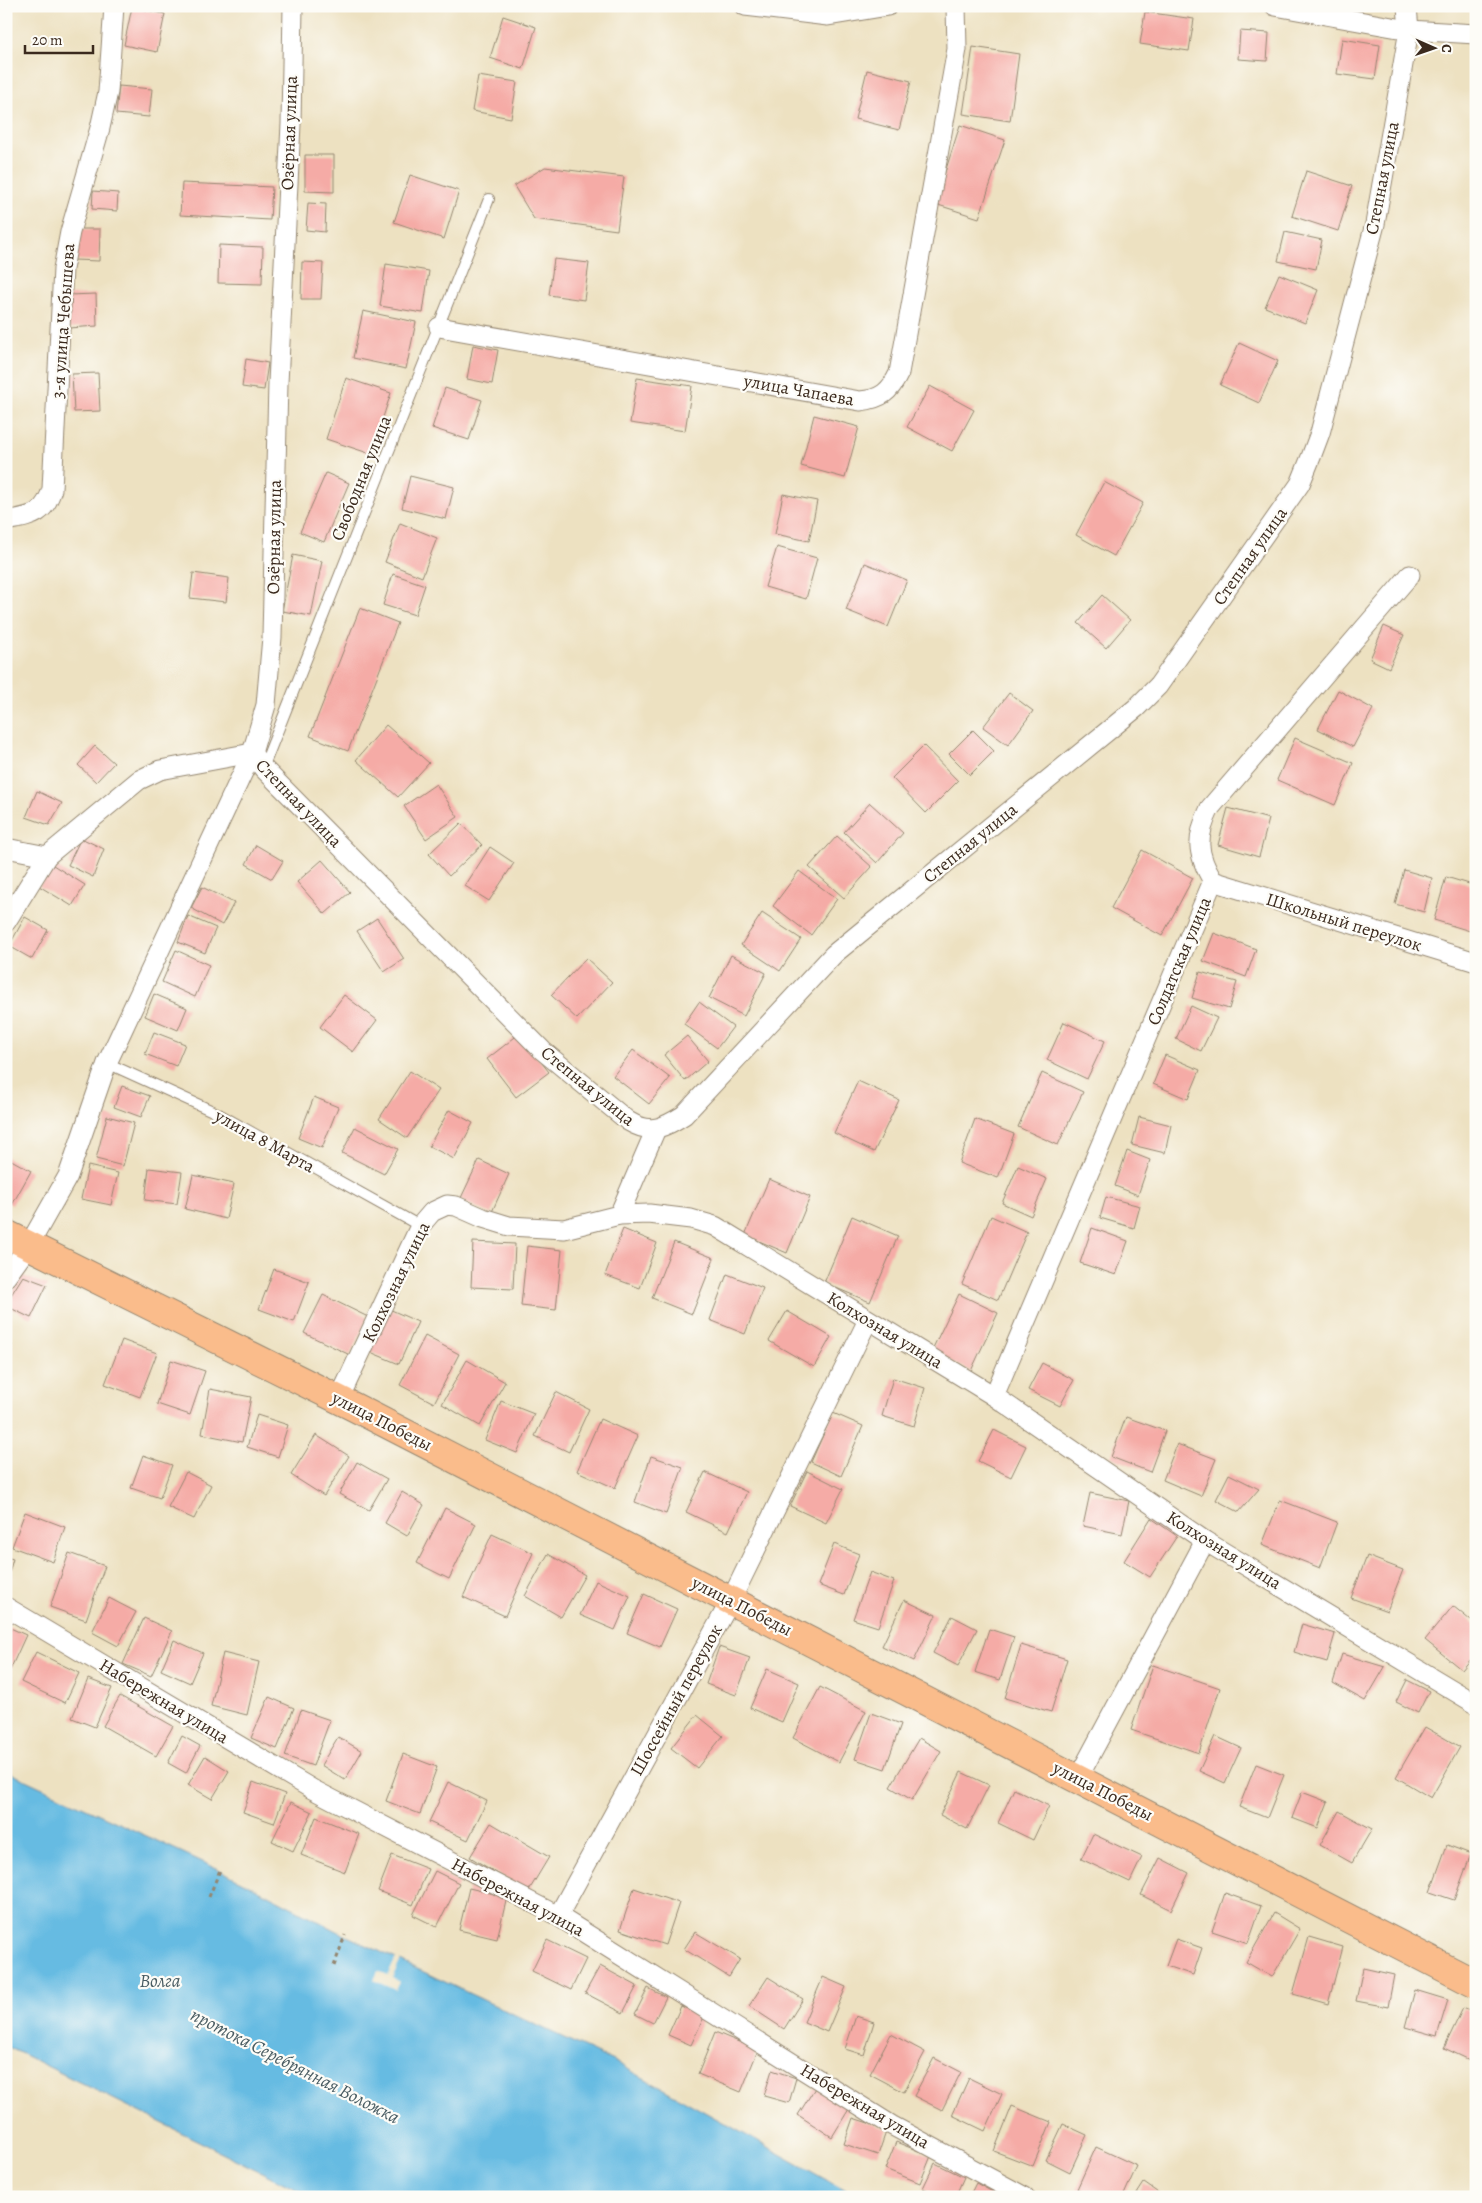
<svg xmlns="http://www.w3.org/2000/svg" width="1482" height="2203" viewBox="0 0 1482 2203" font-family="Alegreya,serif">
<rect width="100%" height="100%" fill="#fdfcf7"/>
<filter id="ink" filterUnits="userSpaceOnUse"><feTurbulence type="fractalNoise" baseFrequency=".02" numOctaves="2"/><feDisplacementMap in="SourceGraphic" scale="10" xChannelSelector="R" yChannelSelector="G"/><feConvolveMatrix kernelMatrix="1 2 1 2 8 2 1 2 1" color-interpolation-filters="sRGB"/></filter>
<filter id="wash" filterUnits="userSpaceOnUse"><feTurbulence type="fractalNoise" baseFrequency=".0096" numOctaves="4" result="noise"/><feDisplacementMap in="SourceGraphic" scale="20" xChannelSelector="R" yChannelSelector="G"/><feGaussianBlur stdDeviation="1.12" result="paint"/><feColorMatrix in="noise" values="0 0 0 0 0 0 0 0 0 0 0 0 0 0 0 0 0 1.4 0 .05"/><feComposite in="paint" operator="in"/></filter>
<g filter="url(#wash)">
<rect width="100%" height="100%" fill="#ede1c1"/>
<path fill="#66bbe2" stroke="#507280" d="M6,1771L220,1870L345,1935L615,2062L857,2197H312L6,2046Z"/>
<path fill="#ede1c1" d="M396,1958L401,1960L392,1978L400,1982L396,1990L374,1980L378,1971L388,1975Z"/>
<g id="blocks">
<g fill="#f5aba6">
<path d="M132,7L165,14L157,52L124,45Z"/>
<path d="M1145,12L1194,19L1189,51L1140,44Z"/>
<path d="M503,16L536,27L523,69L490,58Z"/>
<path d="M1240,31L1269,33L1267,61L1238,59Z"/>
<path d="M1342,39L1380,45L1375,79L1337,74Z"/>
<path d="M973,47L1019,54L1010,121L963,114Z"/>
<path d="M867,70L911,81L899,130L855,119Z"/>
<path d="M478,76L517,82L511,118L472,111Z"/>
<path d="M119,86L152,89L149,117L116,114Z"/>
<path d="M960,125L1005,140L979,218L935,204Z"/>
<path d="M305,155H334V192L305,191Z"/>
<path d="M545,167L624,177L617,230L534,219L514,186Z"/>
<path d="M1306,171L1352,186L1338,231L1292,216Z"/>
<path d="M410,175L459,191L444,239L394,222Z"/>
<path d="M182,183L272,187L270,220L180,215Z"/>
<path d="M93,191L118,193L117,211L92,209Z"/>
<path d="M308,203L326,204L325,232L306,230Z"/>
<path d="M75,229H100L99,261L74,260Z"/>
<path d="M1285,232L1322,240L1316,269L1278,261Z"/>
<path d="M219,245L263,247L262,284L218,283Z"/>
<path d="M554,259L589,263L584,300L549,295Z"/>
<path d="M302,262L323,263L321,299H301Z"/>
<path d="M386,264L429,271L423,313L380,306Z"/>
<path d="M1279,274L1318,290L1305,323L1265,307Z"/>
<path d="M96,294L97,326L69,328L68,295Z"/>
<path d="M363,311L416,322L406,369L353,358Z"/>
<path d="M1239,343L1278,361L1259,403L1220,385Z"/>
<path d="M473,345L498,350L492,384L467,379Z"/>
<path d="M246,359L268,363L264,390L242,387Z"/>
<path d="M98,373L100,411L74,412L72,374Z"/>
<path d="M346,378L391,393L371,454L326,439Z"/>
<path d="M637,378L692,386L685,431L630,423Z"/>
<path d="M930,386L974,410L952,451L907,427Z"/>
<path d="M445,388L482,400L469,440L432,428Z"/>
<path d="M814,415L859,427L845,478L801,466Z"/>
<path d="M326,473L349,483L324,542L300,532Z"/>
<path d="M410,476L454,487L446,519L402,508Z"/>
<path d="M1104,482L1143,503L1114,556L1076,535Z"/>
<path d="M783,494L817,501L809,541L775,534Z"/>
<path d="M400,523L437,538L422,577L385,562Z"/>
<path d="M777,547L817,558L806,599L765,587Z"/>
<path d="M293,555L322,561L311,616L282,611Z"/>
<path d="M865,563L907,580L888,627L846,610Z"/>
<path d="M193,573L229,578L226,602L190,598Z"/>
<path d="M393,574L425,585L415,615L383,605Z"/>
<path d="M1102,595L1130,620L1106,648L1078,623Z"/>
<path d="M360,608L398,623L348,751L310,736Z"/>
<path d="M1384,626L1404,635L1389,668L1370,659Z"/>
<path d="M1338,690L1373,709L1353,747L1318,729Z"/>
<path d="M1009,693L1033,711L1008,745L983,727Z"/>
<path d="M386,725L429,763L398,797L356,760Z"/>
<path d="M973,730L994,751L970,775L949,754Z"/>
<path d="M1295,738L1353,763L1335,805L1277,780Z"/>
<path d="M95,746L114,763L96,782L78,765Z"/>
<path d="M924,746L958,781L926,813L892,778Z"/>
<path d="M436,784L458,817L426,839L404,806Z"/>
<path d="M37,791L62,803L49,825L26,817Z"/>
<path d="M870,803L903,833L877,863L844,832Z"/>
<path d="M1228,808L1269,819L1259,857L1218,845Z"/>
<path d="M461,823L482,845L449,876L429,854Z"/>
<path d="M837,836L872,867L844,898L809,867Z"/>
<path d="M81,838L104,849L93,877L68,865Z"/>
<path d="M256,845L283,861L272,879L246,864Z"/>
<path d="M490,847L514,863L489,901L465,886Z"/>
<path d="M1142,850L1193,878L1162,936L1111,908Z"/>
<path d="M322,860L350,892L325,914L297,882Z"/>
<path d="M53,865L85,885L72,906L39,886Z"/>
<path d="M1404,870L1432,878L1424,912L1395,904Z"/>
<path d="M799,871L837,899L811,935L773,906Z"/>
<path d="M1446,877L1476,886V914L1470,931L1434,920Z"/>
<path d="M202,887L234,903L222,925L191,908Z"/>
<path d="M762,913L801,939L780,971L741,945Z"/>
<path d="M188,916L216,928L205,953L178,942Z"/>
<path d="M25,917L48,930L32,959L9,946Z"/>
<path d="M377,918L404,959L384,972L357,931Z"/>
<path d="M1214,933L1256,949L1246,977L1203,961Z"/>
<path d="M176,950L209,965L195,997L162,982Z"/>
<path d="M731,955L766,973L744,1016L709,998Z"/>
<path d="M586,958L612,982L577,1019L551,995Z"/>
<path d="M1200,972L1237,982L1229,1009L1192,998Z"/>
<path d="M154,994L187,1008L178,1030L145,1016Z"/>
<path d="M344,995L377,1020L353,1052L320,1027Z"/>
<path d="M699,1002L733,1027L717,1048L684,1024Z"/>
<path d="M1191,1006L1217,1018L1201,1051L1176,1039Z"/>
<path d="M1064,1022L1105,1041L1087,1079L1047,1060Z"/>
<path d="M154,1032L185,1044L176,1066L145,1054Z"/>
<path d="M519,1034L549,1072L516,1097L487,1059Z"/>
<path d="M687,1036L708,1061L685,1081L664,1055Z"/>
<path d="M633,1050L670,1078L649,1104L613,1076Z"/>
<path d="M1165,1055L1200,1070L1188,1099L1153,1084Z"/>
<path d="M410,1071L439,1090L407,1138L379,1119Z"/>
<path d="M1042,1073L1083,1092L1058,1145L1018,1127Z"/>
<path d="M858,1081L899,1100L874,1152L834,1133Z"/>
<path d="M122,1086L150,1096L141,1117L114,1107Z"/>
<path d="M314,1097L338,1107L322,1148L298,1138Z"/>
<path d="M449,1110L473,1123L454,1159L429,1146Z"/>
<path d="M107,1116L134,1123L123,1166L96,1159Z"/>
<path d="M1139,1117L1171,1125L1165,1153L1132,1145Z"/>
<path d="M975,1119L1014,1134L998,1178L959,1163Z"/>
<path d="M355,1127L398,1149L384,1174L342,1153Z"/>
<path d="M1127,1151L1150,1160L1138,1195L1115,1186Z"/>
<path d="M6,1157L31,1171L12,1205L6,1202Z"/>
<path d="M479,1160L509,1174L491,1214L460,1200Z"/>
<path d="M88,1166L118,1173L111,1205L81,1199Z"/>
<path d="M1018,1166L1047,1179L1031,1216L1002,1203Z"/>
<path d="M149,1168L182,1172L177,1204L145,1200Z"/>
<path d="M193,1175L234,1184L226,1219L185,1209Z"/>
<path d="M769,1179L810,1197L787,1253L745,1235Z"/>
<path d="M1106,1197L1140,1206L1134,1228L1100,1218Z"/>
<path d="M852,1216L898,1236L870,1302L824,1283Z"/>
<path d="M991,1216L1027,1232L998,1300L962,1284Z"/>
<path d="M1092,1228L1128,1241L1116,1275L1080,1263Z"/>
<path d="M623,1229L657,1243L640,1288L605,1275Z"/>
<path d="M473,1242L515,1244L513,1289L471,1287Z"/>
<path d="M674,1242L714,1258L692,1314L652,1298Z"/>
<path d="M527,1246L562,1250L556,1310L521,1306Z"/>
<path d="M274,1269L309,1282L294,1322L259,1309Z"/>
<path d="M727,1274L763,1288L745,1334L710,1320Z"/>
<path d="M23,1276L47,1285L31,1318L6,1306V1303Z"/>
<path d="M959,1294L998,1313L971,1371L931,1352Z"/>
<path d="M323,1295L368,1317L350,1355L304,1333Z"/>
<path d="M387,1308L418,1322L399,1364L368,1351Z"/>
<path d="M787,1311L831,1337L814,1367L769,1341Z"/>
<path d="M425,1336L459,1354L434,1403L400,1385Z"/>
<path d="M122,1340L157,1353L140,1397L105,1384Z"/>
<path d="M6,1343L12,1345L6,1360Z"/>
<path d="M171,1360L205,1371L190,1415L157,1404Z"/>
<path d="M467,1360L505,1382L480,1426L442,1404Z"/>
<path d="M1042,1363L1074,1380L1060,1406L1028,1390Z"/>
<path d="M893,1378L925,1388L914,1426L882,1416Z"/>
<path d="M210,1389L251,1397L242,1442L202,1434Z"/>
<path d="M556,1392L589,1409L569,1452L535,1436Z"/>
<path d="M501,1401L534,1414L517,1453L485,1440Z"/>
<path d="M833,1413L863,1426L841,1476L811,1462Z"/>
<path d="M257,1415L288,1425L278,1457L247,1447Z"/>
<path d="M1126,1417L1165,1431L1150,1472L1111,1457Z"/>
<path d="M600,1419L638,1436L615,1488L577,1471Z"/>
<path d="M994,1430L1026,1446L1011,1477L978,1461Z"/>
<path d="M316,1435L349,1456L324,1496L291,1475Z"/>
<path d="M1177,1444L1216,1459L1201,1496L1163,1480Z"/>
<path d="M143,1455L172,1465L160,1498L131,1488Z"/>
<path d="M651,1456L683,1467L666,1514L635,1502Z"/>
<path d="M357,1462L387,1479L369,1510L339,1494Z"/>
<path d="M807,1471L843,1489L826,1523L790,1506Z"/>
<path d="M186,1472L211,1485L194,1519L168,1507Z"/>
<path d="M705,1472L747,1492L728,1532L686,1512Z"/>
<path d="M1229,1474L1259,1489L1239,1512L1216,1500Z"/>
<path d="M402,1492L424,1505L407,1536L385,1523Z"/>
<path d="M1090,1493L1129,1501L1122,1534L1083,1526Z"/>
<path d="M1280,1500L1337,1522L1320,1568L1262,1545Z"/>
<path d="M445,1508L476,1524L449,1579L417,1563Z"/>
<path d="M25,1512L65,1527L53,1562L12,1547Z"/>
<path d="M1151,1518L1177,1536L1150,1577L1124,1561Z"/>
<path d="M492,1534L533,1553L505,1616L463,1597Z"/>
<path d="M834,1544L859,1554L844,1595L818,1585Z"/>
<path d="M69,1553L105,1566L86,1620L50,1607Z"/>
<path d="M548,1554L585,1575L561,1617L525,1596Z"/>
<path d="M1367,1556L1403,1570L1387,1611L1351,1598Z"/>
<path d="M6,1557L13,1559L7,1580H6Z"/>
<path d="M870,1572L894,1581L878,1627L853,1619Z"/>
<path d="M596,1581L630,1596L615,1630L580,1615Z"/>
<path d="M644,1594L677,1609L660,1647L627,1633Z"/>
<path d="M109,1598L136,1612L118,1646L92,1632Z"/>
<path d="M904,1600L936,1615L914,1661L882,1646Z"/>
<path d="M1453,1606L1476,1625V1653L1462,1670L1425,1640Z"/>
<path d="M952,1616L977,1629L958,1666L933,1653Z"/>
<path d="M144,1618L172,1631L151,1676L123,1664Z"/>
<path d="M1302,1624L1335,1634L1327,1662L1294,1652Z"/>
<path d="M6,1626L26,1635L10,1670L6,1669Z"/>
<path d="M989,1629L1014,1637L1000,1680L975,1672Z"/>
<path d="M174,1640L203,1653L190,1683L161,1670Z"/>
<path d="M1021,1645L1067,1659L1051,1712L1005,1698Z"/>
<path d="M719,1647L750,1658L736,1695L706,1684Z"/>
<path d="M36,1652L79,1673L65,1703L21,1682Z"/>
<path d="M223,1653L259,1662L247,1715L211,1706Z"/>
<path d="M1342,1654L1385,1667L1365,1701L1333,1683Z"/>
<path d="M1153,1665L1220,1688L1199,1753L1131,1730Z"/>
<path d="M767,1669L799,1683L782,1722L750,1708Z"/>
<path d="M88,1679L112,1688L95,1727L72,1718Z"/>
<path d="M1407,1680L1429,1691L1418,1713L1396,1702Z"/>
<path d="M820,1687L866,1711L839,1762L793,1738Z"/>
<path d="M120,1696L173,1726L156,1756L103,1726Z"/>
<path d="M269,1697L294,1708L277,1749L251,1738Z"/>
<path d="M301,1710L330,1720L313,1766L285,1756Z"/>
<path d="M871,1713L901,1724L885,1769L855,1759Z"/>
<path d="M697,1715L723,1736L697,1768L671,1748Z"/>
<path d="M1425,1727L1460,1747L1431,1798L1396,1777Z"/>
<path d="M182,1736L200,1746L186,1773L168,1763Z"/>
<path d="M1215,1736L1241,1748L1225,1783L1199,1771Z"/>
<path d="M338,1737L362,1751L345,1780L321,1765Z"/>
<path d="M919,1738L941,1751L912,1800L890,1787Z"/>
<path d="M403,1754L437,1767L420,1814L386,1801Z"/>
<path d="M205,1756L229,1771L212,1799L188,1785Z"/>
<path d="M1256,1764L1284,1775L1267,1818L1239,1807Z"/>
<path d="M961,1772L989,1785L967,1829L940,1815Z"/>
<path d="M253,1782L285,1794L274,1823L243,1812Z"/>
<path d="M448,1782L487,1801L468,1840L429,1822Z"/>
<path d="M1014,1789L1049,1806L1033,1840L998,1823Z"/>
<path d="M1302,1792L1328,1802L1318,1828L1292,1818Z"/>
<path d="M291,1802L312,1812L293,1851L272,1841Z"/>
<path d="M1339,1811L1372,1829L1352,1863L1320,1845Z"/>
<path d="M316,1817L359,1834L345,1872L301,1855Z"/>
<path d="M491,1823L549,1857L528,1892L470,1857Z"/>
<path d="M1093,1834L1142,1857L1130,1882L1081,1859Z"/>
<path d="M1447,1845L1471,1854L1454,1900L1430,1892Z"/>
<path d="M392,1855L428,1869L413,1905L378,1891Z"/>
<path d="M1160,1858L1189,1873L1171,1910L1141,1895Z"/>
<path d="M435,1871L459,1883L437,1927L413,1915Z"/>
<path d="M469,1888L507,1897L497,1939L459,1930Z"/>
<path d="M634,1888L679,1903L665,1945L620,1930Z"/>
<path d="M1225,1893L1261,1906L1248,1943L1212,1931Z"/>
<path d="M1274,1913L1300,1929L1272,1977L1246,1962Z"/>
<path d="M695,1932L740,1959L729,1977L684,1949Z"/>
<path d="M1309,1937L1343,1947L1328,2004L1293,1994Z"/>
<path d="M1176,1939L1202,1948L1193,1975L1166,1966Z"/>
<path d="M547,1940L586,1959L571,1990L532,1971Z"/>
<path d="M600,1966L637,1986L623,2013L585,1993Z"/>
<path d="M1363,1968L1394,1975L1388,2007L1356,2001Z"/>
<path d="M768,1977L803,1999L784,2029L749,2006Z"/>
<path d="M823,1977L846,1987L827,2032L804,2022Z"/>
<path d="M648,1988L666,1997L653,2023L635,2014Z"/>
<path d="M1415,1990L1448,2000L1437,2036L1405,2027Z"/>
<path d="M681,2006L704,2017L691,2045L668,2035Z"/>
<path d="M1463,2008L1476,2014V2063L1444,2048Z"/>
<path d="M856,2016L874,2022L864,2055L845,2049Z"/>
<path d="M715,2032L758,2050L741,2092L698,2074Z"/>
<path d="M891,2034L925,2052L904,2092L870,2074Z"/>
<path d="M934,2058L961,2072L942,2110L914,2096Z"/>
<path d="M772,2070L796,2078L789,2103L764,2096Z"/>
<path d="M969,2078L1002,2094L985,2131L952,2115Z"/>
<path d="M815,2088L849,2109L832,2137L798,2115Z"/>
<path d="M1012,2106L1051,2122L1033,2166L994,2151Z"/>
<path d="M853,2118L887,2129L878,2155L844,2144Z"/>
<path d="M1063,2124L1087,2135L1070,2172L1046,2160Z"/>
<path d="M896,2142L931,2156L920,2183L885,2169Z"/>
<path d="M1096,2147L1137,2166L1123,2197H1095L1077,2189Z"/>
<path d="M935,2163L964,2177L955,2197H941L923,2188Z"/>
<path d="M976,2183L1002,2197H969Z"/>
<path d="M1144,2183L1164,2197H1135Z"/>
</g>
</g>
</g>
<g filter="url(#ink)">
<use href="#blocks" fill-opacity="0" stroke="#948670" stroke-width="1"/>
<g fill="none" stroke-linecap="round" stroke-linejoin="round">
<defs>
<g id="lane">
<path d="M263,768L489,199"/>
<path d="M107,1063L217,1113L420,1226"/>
</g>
<g id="street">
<path d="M745,6L828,16L888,6"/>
<path d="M1275,6L1409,30L1476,34"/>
<path d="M439,327L860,401C881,399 890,392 899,373L957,49L956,6"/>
<path d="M6,521C31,516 44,516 52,489L63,269L70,232L100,128L108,92L114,6"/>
<path d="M252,753L263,768L543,1051L628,1121C651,1135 663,1128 684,1115L834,954L1136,708L1158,686L1300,484L1311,457L1320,433L1375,224L1409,30L1407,6"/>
<path d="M6,848L47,856"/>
<path d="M1213,881L1476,962"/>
<path d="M6,922L47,856L139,780L160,770L252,753L266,705L272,637L278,383L291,124L293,6"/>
<path d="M619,1215L656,1129"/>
<path d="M6,1277L29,1245L68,1176L107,1063L252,753"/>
<path d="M994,1396L1213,881C1196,853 1196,837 1210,808L1410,575"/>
<path d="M339,1399L420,1226L432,1212L447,1205L456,1206L483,1218L509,1226L564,1229L619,1215L649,1214L691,1219L715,1226L994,1396L1205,1541L1476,1704"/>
<path d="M6,1607L312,1789L558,1916L891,2125L1025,2197"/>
<path d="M1078,1778L1205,1541"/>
<path d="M558,1916L731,1600L868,1320"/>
</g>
<path id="primary" d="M6,1234L354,1407L1476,1984"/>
</defs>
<use href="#lane" stroke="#948670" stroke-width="12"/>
<use href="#street" stroke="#948670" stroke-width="21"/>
<use href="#primary" stroke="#948670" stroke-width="30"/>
<g stroke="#948670" stroke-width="3" stroke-dasharray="4 4" stroke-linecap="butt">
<path d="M209,1897L220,1870"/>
<path d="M334,1966L345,1935"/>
</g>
<use href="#lane" stroke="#fff" stroke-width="10"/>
<use href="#street" stroke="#fff" stroke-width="19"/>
<use href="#primary" stroke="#fabc8b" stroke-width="28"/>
</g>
</g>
<g text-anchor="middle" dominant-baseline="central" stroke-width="4.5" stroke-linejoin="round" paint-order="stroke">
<g font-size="18" fill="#3b2a1e" stroke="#fdfcf7">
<text transform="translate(289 133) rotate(-88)">Озёрная улица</text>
<text transform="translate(1382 178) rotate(-79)">Степная улица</text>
<text transform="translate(63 321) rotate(-86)">3-я улица Чебышева</text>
<text transform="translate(799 390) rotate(10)">улица Чапаева</text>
<text transform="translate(361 478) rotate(-68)">Свободная улица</text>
<text transform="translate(274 537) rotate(-89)">Озёрная улица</text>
<text transform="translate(1250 556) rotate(-55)">Степная улица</text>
<text transform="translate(299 803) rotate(46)">Степная улица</text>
<text transform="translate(970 843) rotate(-39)">Степная улица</text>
<text transform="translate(1344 922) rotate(17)">Школьный переулок</text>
<text transform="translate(1179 961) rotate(-67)">Солдатская улица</text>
<text transform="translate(588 1086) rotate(39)">Степная улица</text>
<text transform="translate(265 1141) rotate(29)">улица 8 Марта</text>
<text transform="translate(396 1282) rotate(-64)">Колхозная улица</text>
<text transform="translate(885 1330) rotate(31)">Колхозная улица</text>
<text transform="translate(382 1421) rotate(27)">улица Победы</text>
<text transform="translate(1224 1550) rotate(32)">Колхозная улица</text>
<text transform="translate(742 1606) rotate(27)">улица Победы</text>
<text transform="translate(676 1700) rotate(-61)">Шоссейный переулок</text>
<text transform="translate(164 1701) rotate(31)">Набережная улица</text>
<text transform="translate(1103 1791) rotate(27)">улица Победы</text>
<text transform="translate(518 1897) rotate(28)">Набережная улица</text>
<text transform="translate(865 2106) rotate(31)">Набережная улица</text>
</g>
<g font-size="19" font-style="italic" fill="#4a5d63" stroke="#fdfcf7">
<text x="160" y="1981">Волга</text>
<text transform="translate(295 2066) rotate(27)">протока Серебрянная Воложка</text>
</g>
</g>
<rect width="1482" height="2203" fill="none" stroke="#fdfcf7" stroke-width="25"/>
<g transform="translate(1434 48) rotate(92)" stroke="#fdfcf7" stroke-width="4" paint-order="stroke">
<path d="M0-4L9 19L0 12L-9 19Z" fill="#3b2a1e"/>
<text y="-8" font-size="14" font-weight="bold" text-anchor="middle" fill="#3b2a1e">С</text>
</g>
<path d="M25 45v8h68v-8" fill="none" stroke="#3b2a1e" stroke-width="2.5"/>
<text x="32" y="45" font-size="15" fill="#3b2a1e" stroke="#fdfcf7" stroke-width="4" paint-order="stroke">20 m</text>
</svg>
